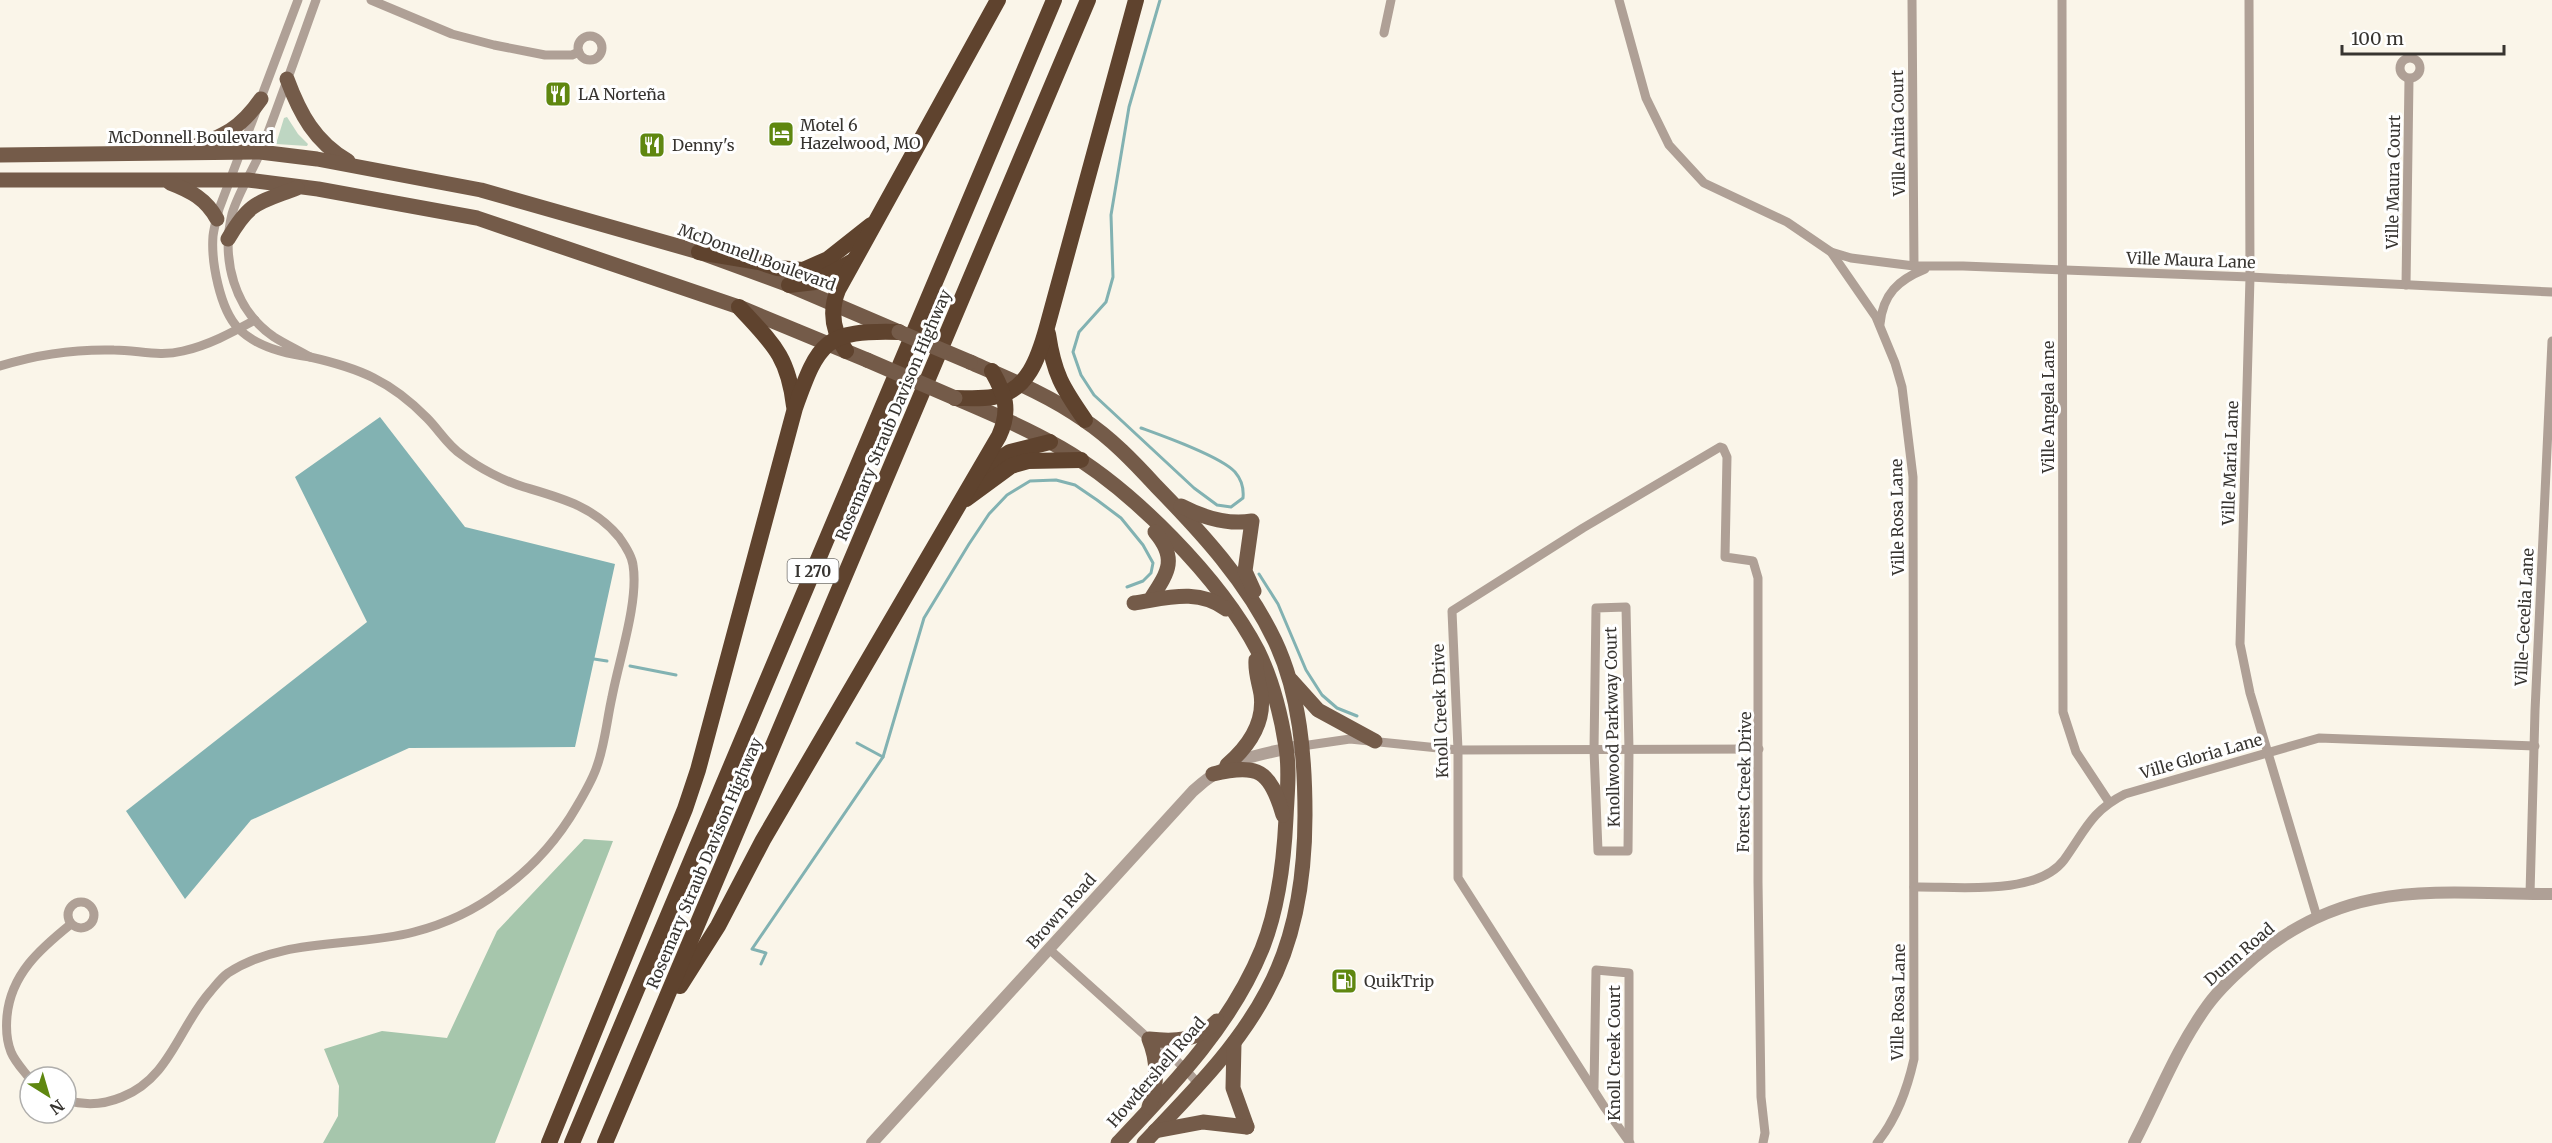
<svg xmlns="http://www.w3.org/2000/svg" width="2552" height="1143" viewBox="0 0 2552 1143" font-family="Merriweather,serif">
<rect width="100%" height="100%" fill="#faf5e9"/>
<path fill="#bed6c2" d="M287,117L298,134L308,144L307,146L276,144L284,118Z"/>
<path fill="#a6c6ac" d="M584,839L613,841L495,1143H323L338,1116L339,1086L324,1049L382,1031L447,1038L497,931Z"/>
<path fill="#82b2b2" d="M380,417L465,527L615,564L575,747L409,748L251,820L185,899L126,811L367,622L295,477Z"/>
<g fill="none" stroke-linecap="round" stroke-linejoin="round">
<g stroke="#82b2b2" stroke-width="3">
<path d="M1141,428C1163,436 1220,456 1235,472C1241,479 1244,488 1243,498L1231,507L1217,505L1194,488L1094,395L1081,375L1073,352L1079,332L1106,302L1113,277L1111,215L1129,107L1160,0"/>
<path d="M1259,574L1278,604L1306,670L1322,695L1337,708L1357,716"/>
<path d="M594,659L607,661"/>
<path d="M630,666L676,675"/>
<path d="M857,743L883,757"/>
<path d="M761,964L766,953L752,949L883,757L924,618L969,544L989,514L1007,495L1030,481L1056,480L1075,485L1097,500L1121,518L1143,545L1153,563L1151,573L1143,581L1127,587"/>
</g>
<g stroke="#afa096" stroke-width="9">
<path d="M298,0L219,209C217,218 214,227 213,236C211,262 220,309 238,328C256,347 286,354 310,357C298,350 285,344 274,337C234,310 221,259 232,214C238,193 252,172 261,151C280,101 298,50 316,0"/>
<path d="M371,0L452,34L494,45L545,55H572L579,52"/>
<path d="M1619,0L1646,98L1669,145L1704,183L1787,222L1831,252L1876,317L1895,363L1902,387L1913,477L1914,1059C1907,1090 1897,1118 1877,1143"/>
<path d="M1912,0L1914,266"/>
<path d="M2062,0L2063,712L2076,752L2109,802"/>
<path d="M2249,0L2250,277L2240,644L2250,693L2317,917"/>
<path d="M1384,33L1391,0"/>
<circle cx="590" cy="48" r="12"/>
<circle cx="2410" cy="68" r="10"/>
<path d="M1831,252L1851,258L1914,266H1963L2250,277L2552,292"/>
<path d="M2406,285L2409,79"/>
<path d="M1880,324C1883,294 1898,280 1925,269"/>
<path d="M0,366C38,354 74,349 114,350C138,350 159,357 183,351C209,345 231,333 255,320"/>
<path d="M1626,607L1629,750L1628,851H1598L1594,750L1596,608Z"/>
<path d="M1302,746L1350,739L1458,750L1759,749"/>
<path d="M1914,887C1955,886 2036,897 2064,860C2085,831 2091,811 2125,794L2319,738L2535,746"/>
<path d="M2530,894L2535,711L2552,341"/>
<circle cx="81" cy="915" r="13"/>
<path d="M1049,949L1149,1039C1169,1051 1185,1068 1200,1086"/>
<path d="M30,1079C24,1071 15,1062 11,1052C7,1042 6,1027 7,1016C11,974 40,949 71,924"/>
<path d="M1594,1088L1596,970L1629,973V1140"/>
<path d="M66,1100C86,1106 103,1105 122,1097C170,1078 179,1027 210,992C216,985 221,978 228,973C283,937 353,948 414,932C445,924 475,910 500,891C531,869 558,839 577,806C584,794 593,779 597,766C605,744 607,719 612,697C619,660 639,601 633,565C632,556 624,544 619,537C593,506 561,498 524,487C504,481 479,468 462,455C448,446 439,430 427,418C391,381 359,368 310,357"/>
<path d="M1630,1143L1605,1108L1458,878V750L1452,611L1583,528L1720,447L1723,448L1727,457L1725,557L1753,561L1758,578V882L1761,1097L1765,1133L1763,1143"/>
</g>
<g stroke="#afa096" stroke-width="12">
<path d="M872,1143L1193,791C1228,759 1251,756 1295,747"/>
<path d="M2134,1143C2158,1097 2176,1049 2207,1006C2220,988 2237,973 2254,958C2350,877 2437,894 2552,894"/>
</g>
<g stroke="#745b49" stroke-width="15">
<path d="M287,79C300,114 315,142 348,161"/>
<path d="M190,148C224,136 240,129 261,99"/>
<path d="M0,155L260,152L317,159L481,190L699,252L789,285L899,332"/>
<path d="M0,180H248L318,189L477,218L739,307L867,360"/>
<path d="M170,183C191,191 206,199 217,219"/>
<path d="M228,239C250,201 258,203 297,188"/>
<path d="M970,362C1009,379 1049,395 1084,420C1111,438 1134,462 1156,486C1202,533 1247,582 1275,641C1300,694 1305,757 1305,815C1305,874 1296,938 1267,991C1236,1050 1189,1095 1144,1143"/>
<path d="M958,399C993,414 1028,429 1061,448C1132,489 1220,578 1258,651C1272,680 1281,715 1286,747C1290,770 1287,795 1286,818C1284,861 1278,909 1262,949C1231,1025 1174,1084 1118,1143"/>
<path d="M1181,506C1204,518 1227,525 1252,521L1245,571L1254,591"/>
<path d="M1152,597C1169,571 1177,558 1155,532"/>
<path d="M1134,603C1167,598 1198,588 1226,609"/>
<path d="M1291,680L1318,710L1375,741"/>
<path d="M1227,765C1248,747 1265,723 1261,694C1259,682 1255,673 1256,660"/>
<path d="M1213,774C1258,763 1270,770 1283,815"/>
<path d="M1234,1043L1233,1088L1247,1127"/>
<path d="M1149,1107C1157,1084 1159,1063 1149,1039C1175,1042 1198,1041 1217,1021"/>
<path d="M1155,1131L1203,1122L1247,1127"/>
</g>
<g stroke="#5f432e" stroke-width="16">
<path d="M699,252L759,262L777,268L803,270L828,259L871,225"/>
<path d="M789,285L815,282L853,261"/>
<path d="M739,307C772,343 788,355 794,406"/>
<path d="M1048,334C1054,374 1062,387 1085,420"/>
<path d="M846,351C833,332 829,312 838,290L998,0"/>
<path d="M955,398C968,398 981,399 993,397C1028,392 1039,356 1047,327L1136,0"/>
<path d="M983,470L1010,452L1050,442"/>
<path d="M966,499L1011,466L1028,461L1081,460"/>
<path d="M680,986L718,926L763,840L999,436C1011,410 1005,394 992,371"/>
<path d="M549,1143L685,809L698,770L795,408C819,341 825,330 899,332"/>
<path d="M572,1143L1054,0"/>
<path d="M605,1143L1088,0"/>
</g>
<g stroke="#745b49" stroke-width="15">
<path d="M899,332L970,362"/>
<path d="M867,360L955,398"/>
</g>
</g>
<defs>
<symbol id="restaurant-square" viewBox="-11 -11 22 22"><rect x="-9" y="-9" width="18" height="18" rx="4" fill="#5f8710" stroke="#fff"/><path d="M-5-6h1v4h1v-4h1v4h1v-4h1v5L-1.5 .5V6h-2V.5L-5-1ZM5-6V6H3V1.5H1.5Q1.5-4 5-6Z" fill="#fff"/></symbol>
<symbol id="hotel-square" viewBox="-11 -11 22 22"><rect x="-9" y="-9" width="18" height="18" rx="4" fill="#5f8710" stroke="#fff"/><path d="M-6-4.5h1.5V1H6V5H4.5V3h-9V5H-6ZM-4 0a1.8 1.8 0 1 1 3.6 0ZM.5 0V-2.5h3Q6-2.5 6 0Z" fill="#fff"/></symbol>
<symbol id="fuel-square" viewBox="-11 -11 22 22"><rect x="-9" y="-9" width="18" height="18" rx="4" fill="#5f8710" stroke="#fff"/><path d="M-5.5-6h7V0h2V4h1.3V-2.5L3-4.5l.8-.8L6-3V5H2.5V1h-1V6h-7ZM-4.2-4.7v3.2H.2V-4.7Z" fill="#fff"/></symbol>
</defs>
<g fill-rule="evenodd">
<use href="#restaurant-square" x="543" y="79" width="30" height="30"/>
<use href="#hotel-square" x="766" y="119" width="30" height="30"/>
<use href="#restaurant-square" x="637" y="130" width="30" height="30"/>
<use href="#fuel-square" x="1329" y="966" width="30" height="30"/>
</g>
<g text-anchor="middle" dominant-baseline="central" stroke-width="6" stroke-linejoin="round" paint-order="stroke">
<rect fill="#fff" stroke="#73716e" stroke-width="1.5" x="787.5" y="559" width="51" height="24" rx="4.5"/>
<g font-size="15" font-weight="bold" fill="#373430">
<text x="813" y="571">I 270</text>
</g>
<g font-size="16" fill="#373430" stroke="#fff" text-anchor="start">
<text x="578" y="94">LA Norteña</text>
<text x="800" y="125">Motel 6<tspan x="800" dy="18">Hazelwood, MO</tspan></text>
<text x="672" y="145">Denny's</text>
<text x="1364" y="981">QuikTrip</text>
</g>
<g font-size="16" fill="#373430" stroke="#fff">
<text transform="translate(1898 133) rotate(-91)">Ville Anita Court</text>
<text x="191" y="137">McDonnell Boulevard</text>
<text transform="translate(2393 182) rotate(-89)">Ville Maura Court</text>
<text transform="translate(757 257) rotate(20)">McDonnell Boulevard</text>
<text transform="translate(2191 260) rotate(2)">Ville Maura Lane</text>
<text transform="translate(2048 407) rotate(-90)">Ville Angela Lane</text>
<text transform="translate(893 415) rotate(-67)">Rosemary Straub Davison Highway</text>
<text transform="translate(2230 463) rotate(-88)">Ville Maria Lane</text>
<text transform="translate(1897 517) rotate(-91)">Ville Rosa Lane</text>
<text transform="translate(2524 617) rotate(-87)">Ville-Cecelia Lane</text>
<text transform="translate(1440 711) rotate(-92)">Knoll Creek Drive</text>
<text transform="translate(1612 727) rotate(-91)">Knollwood Parkway Court</text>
<text transform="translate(2201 756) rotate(-16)">Ville Gloria Lane</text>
<text transform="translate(1744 782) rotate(-89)">Forest Creek Drive</text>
<text transform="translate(704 863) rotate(-67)">Rosemary Straub Davison Highway</text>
<text transform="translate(1061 911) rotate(-48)">Brown Road</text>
<text transform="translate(2239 954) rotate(-41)">Dunn Road</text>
<text transform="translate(1898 1002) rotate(-89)">Ville Rosa Lane</text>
<text transform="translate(1614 1053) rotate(-90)">Knoll Creek Court</text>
<text transform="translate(1156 1072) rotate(-49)">Howdershell Road</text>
</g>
</g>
<g transform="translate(48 1095) rotate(143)"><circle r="28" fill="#ffffff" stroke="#afaeac" stroke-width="1.5"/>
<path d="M0-4.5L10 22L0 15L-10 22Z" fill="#5f8710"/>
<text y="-9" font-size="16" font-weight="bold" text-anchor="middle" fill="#373430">N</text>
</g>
<path d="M2342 45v9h162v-9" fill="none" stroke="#373430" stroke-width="3"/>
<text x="2351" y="45" font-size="18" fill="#373430" stroke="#ffffff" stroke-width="4.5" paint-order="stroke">100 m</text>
</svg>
